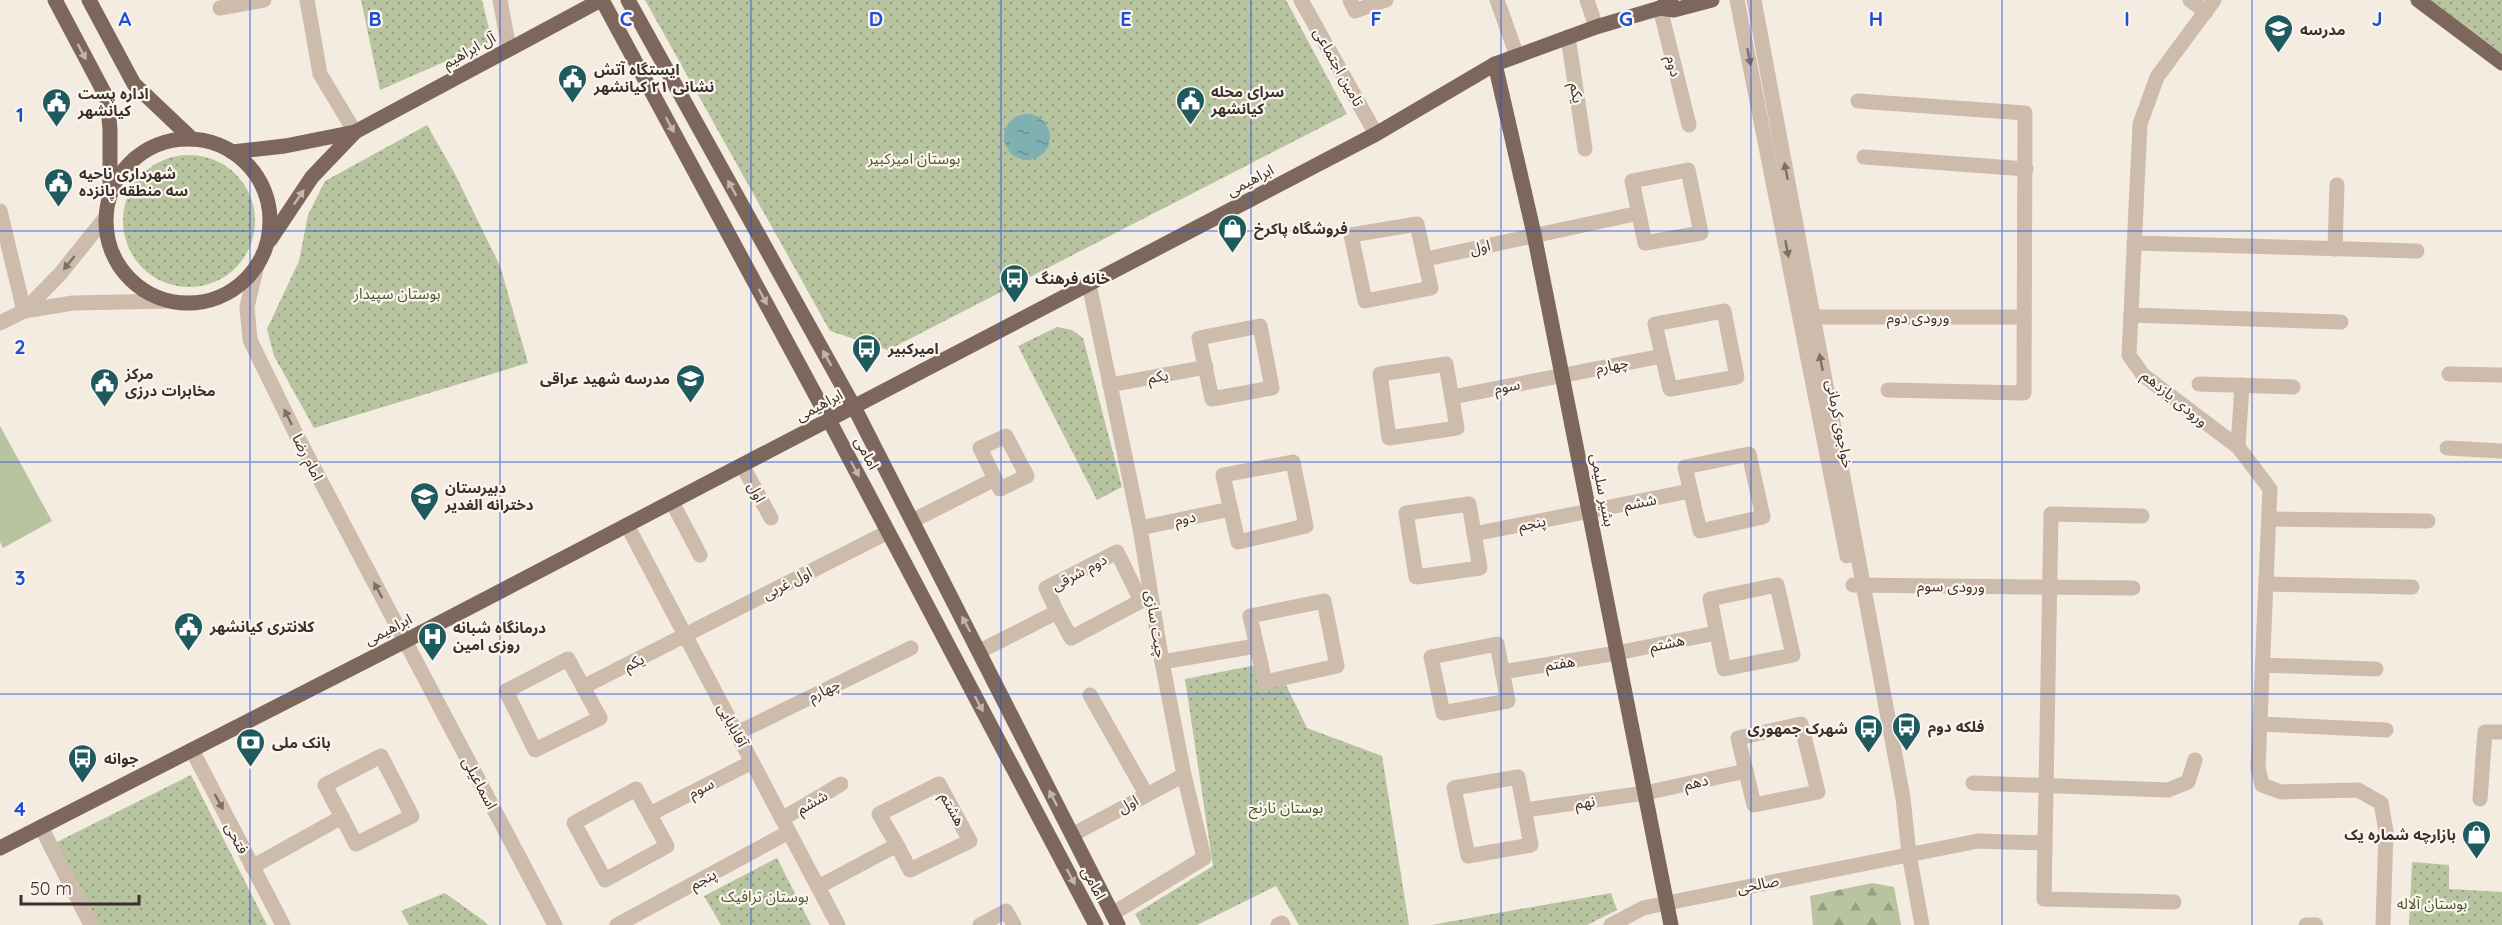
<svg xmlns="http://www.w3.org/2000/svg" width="2502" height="925" viewBox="0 0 2502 925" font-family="Quicksand,'Noto Sans Arabic',sans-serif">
<defs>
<pattern id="grass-dots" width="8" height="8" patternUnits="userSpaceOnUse" patternTransform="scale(1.5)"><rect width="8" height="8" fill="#b8c4a0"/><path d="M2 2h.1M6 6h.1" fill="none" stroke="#97a083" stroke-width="1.8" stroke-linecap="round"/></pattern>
<pattern id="forest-firs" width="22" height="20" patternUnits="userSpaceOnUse" patternTransform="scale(1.5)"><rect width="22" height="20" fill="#b8c4a0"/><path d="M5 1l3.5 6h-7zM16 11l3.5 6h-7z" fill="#97a083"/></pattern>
<pattern id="water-ripples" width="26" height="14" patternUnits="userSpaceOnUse" patternTransform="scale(1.5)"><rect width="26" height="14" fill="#7fb0b2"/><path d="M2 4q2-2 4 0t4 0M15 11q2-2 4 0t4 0" fill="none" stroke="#699091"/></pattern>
</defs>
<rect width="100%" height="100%" fill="#f4ebe1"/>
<g fill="url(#grass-dots)">
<path d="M361,0H482L492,41L380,90Z"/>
<path d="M645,0H1286L1347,114L888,350L830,331Z"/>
<path d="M2429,0H2502V53Z"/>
<path d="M427,125L455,174L500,266L528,363L314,428L274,356L267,329L299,261L308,215L325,181Z"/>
<circle cx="189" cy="221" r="66"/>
<path d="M1057,327L1072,330L1083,338L1122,487L1097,500L1018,346Z"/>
<path d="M1256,665L1262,687L1286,685L1307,728L1382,756L1409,925H1299L1276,886L1197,925H1141L1135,914L1213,866L1185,679Z"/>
<path d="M191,775L267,925H97L55,843Z"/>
<path d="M777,858L811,925H721L704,896Z"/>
<path d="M2412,862L2449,865V889L2502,892V925H2409Z"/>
<path d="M445,893L484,921L488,925H409L401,911Z"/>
<path d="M1611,893L1617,910L1587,925H1431Z"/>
</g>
<path fill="url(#forest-firs)" d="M1872,883L1894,887L1901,925H1813L1810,896Z"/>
<path fill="#b8c4a0" d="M0,426L52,521L3,548L0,542Z"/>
<circle fill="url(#water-ripples)" cx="1027" cy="137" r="23"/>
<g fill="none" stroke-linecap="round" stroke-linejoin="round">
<g stroke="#cdbbac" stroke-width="15">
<path d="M307,0L320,74L355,132"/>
<path d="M500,0L509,48"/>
<path d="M1301,0L1376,134"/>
<path d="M1350,0L1355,11L1386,0"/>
<path d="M1497,0L1517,56"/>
<path d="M1587,0L1596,27"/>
<path d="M1737,0L1847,556"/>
<path d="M1754,0L1903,798L1909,854L1922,925"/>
<path d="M2190,0L2206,12"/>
<path d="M2214,0L2157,77L2140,124L2129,355L2143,375L2238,447L2270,489L2258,767L2262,785L2281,792L2358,790L2381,803L2386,831L2383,925"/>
<path d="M220,8L264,0"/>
<path d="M1660,8L1689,125"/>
<path d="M1568,37L1585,149"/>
<path d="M1858,101L2025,113L2024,393L1888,390"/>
<path d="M1864,157L2026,169"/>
<path d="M1688,170L1701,233L1645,243L1632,181Z"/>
<path d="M0,211L24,311L0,323"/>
<path d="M106,217L60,274L24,311L73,303L170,301"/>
<path d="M1417,224L1431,288L1365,301L1351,235Z"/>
<path d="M2134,243L2417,251"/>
<path d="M2335,249L2337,185"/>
<path d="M1426,259L1639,213"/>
<path d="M257,265L247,307L250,340L297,436L555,925"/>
<path d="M1089,284L1140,528L1162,662L1184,775L1204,858L1112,914"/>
<path d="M1724,311L1737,377L1670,389L1655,324Z"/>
<path d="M2131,315L2341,322"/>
<path d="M1813,317H2024"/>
<path d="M1260,326L1272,388L1212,399L1199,338Z"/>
<path d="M1446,364L1457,428L1389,438L1380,374Z"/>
<path d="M2449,374L2502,375"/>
<path d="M2199,384L2293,387"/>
<path d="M1110,385L1206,367"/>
<path d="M1452,397L1662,356"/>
<path d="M1006,436L1027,476L1000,489L980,448Z"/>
<path d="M2238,447L2242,385"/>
<path d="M2447,448L2502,451"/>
<path d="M1749,454L1763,517L1700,531L1685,467Z"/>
<path d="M1293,462L1306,526L1238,542L1223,475Z"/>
<path d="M742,465L771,518"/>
<path d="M672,502L700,555"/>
<path d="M1469,504L1480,568L1416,577L1406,513Z"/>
<path d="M2142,516L2051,514L2044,899L2174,902"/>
<path d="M2269,519L2428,521"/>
<path d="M912,521L995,479"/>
<path d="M627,525L838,925"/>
<path d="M1140,528L1231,509"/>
<path d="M1474,534L1690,491"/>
<path d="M2266,584L2412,587"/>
<path d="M1777,585L1793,655L1724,669L1710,599Z"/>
<path d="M1853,585L2133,588"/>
<path d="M1324,601L1337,666L1265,682L1250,616Z"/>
<path d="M1497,644L1508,701L1443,713L1431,657Z"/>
<path d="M980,651L1057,612L1046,588L1117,552L1141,601L1071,638L1057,612"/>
<path d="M568,659L600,718L535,750L506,691Z"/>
<path d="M1162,662L1256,646"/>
<path d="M2262,665L2376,669"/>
<path d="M1502,672L1617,653L1716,633"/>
<path d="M583,687L888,532"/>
<path d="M1090,695L1146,794"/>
<path d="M1801,724L1818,792L1754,805L1738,738Z"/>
<path d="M2260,724L2386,730"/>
<path d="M737,733L911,648"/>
<path d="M192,750L283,925"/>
<path d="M381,756L412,816L356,844L325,785Z"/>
<path d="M1518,777L1531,845L1468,856L1454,788Z"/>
<path d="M1973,783L2168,790L2188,782L2195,760"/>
<path d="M636,789L667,846L605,880L574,823Z"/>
<path d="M2480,799L2485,732H2502"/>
<path d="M1525,810L1645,793L1746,771"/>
<path d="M650,814L752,762"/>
<path d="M782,819L841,784"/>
<path d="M41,827L91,925"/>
<path d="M1072,835L1184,775"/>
<path d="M252,867L342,817"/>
<path d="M818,887L897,845L879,814L939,784L970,841L910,870L897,845"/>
<path d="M617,925L789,832"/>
<path d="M980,925L1006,911L1014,925"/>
<path d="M1278,925L1282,923L1283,925"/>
<path d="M1611,925L1643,908L1667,903L1978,841L2045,843"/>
<path d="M2306,925H2316"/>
</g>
<g stroke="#7d675c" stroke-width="15">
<path d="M55,0L107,98L110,129V191"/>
<path d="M89,0L134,84L192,139"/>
<path d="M602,0L829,420L1096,925"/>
<path d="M628,0L854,407L1118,925"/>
<path d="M2418,0L2502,63"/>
<path d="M1660,8L1674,10L1712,0"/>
<path d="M1495,64L1534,234L1671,925"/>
<path d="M355,132L601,0"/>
<circle cx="188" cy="221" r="82"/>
<path d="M232,152L285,146L355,132L312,177L270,240"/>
<path d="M0,848L405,641L1376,134L1495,64L1596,27L1660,8L1671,0"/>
</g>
</g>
<defs><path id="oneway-solid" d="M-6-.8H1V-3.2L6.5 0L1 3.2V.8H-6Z" transform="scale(1.5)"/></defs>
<g fill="#c2b5ac">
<use href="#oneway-solid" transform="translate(82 52) rotate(62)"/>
<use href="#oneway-solid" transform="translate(670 125) rotate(62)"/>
<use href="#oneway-solid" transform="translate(732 188) rotate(-119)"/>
<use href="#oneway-solid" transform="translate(299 197) rotate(-56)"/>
<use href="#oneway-solid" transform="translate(763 297) rotate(62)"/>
<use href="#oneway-solid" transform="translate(827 358) rotate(-119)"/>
<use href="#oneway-solid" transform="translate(855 469) rotate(62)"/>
<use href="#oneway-solid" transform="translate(966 624) rotate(-118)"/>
<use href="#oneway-solid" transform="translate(979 704) rotate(62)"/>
<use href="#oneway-solid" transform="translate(1053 798) rotate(-117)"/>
<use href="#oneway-solid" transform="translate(1071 877) rotate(62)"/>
</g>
<g fill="#7d6f65">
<use href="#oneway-solid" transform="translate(1749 57) rotate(79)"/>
<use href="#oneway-solid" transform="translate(1786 171) rotate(-101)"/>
<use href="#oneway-solid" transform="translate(1787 249) rotate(79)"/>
<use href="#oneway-solid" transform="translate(69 263) rotate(129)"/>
<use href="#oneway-solid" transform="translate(1821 362) rotate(-101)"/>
<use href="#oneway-solid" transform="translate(288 417) rotate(-116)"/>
<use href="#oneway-solid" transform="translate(378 590) rotate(-118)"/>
<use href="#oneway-solid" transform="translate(219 802) rotate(62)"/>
</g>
<path fill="none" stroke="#1d4ed8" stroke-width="1.5" stroke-opacity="0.55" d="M250,0V925M500,0V925M751,0V925M1001,0V925M1251,0V925M1501,0V925M1751,0V925M2002,0V925M2252,0V925M0,231H2502M0,462H2502M0,694H2502"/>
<defs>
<symbol id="school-pin" viewBox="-11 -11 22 30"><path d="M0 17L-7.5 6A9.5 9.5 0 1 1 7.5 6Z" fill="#1f5a5e" stroke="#fbf5ee"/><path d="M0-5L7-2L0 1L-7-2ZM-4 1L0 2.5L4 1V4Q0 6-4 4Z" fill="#fff"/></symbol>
<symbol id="civic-pin" viewBox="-11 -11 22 30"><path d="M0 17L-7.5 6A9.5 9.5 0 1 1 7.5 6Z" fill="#1f5a5e" stroke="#fbf5ee"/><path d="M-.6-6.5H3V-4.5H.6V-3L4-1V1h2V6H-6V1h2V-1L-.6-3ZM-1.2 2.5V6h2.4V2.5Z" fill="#fff"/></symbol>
<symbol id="shop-pin" viewBox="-11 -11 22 30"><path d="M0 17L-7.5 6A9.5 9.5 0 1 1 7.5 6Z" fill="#1f5a5e" stroke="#fbf5ee"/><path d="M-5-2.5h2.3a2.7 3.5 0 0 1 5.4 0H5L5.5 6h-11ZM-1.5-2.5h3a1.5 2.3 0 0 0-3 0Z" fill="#fff"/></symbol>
<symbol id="bus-pin" viewBox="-11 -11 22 30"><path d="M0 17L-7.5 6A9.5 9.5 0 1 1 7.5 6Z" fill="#1f5a5e" stroke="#fbf5ee"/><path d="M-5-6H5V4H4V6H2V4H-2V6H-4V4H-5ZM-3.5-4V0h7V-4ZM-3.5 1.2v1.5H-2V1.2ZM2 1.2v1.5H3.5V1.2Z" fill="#fff"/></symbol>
<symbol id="hospital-pin" viewBox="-11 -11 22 30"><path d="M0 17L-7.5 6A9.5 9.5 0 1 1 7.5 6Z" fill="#1f5a5e" stroke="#fbf5ee"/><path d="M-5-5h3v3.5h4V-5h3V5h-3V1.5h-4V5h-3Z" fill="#fff"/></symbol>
<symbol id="bank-pin" viewBox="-11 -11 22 30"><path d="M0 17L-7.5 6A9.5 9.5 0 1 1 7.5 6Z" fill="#1f5a5e" stroke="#fbf5ee"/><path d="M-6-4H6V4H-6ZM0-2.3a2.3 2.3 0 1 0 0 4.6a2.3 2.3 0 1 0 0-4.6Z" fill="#fff"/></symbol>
</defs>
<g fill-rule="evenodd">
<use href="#school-pin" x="2262" y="12" width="33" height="45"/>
<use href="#civic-pin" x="556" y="62" width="33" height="45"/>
<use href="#civic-pin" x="1174" y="84" width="33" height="45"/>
<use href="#civic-pin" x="40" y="86" width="33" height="45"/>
<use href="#civic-pin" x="42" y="166" width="33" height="45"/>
<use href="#shop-pin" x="1216" y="212" width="33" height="45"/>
<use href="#bus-pin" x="998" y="262" width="33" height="45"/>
<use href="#bus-pin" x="850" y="332" width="33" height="45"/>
<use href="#school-pin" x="674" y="362" width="33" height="45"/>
<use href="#civic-pin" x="88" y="366" width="33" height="45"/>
<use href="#school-pin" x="408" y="480" width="33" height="45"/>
<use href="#civic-pin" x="172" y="610" width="33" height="45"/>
<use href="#hospital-pin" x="416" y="620" width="33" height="45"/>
<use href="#bus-pin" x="1890" y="710" width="33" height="45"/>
<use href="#bus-pin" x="1852" y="712" width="33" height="45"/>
<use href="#bank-pin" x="234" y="726" width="33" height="45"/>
<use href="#bus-pin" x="66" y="742" width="33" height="45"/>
<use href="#shop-pin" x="2460" y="818" width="33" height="45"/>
</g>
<g text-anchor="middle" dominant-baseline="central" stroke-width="4.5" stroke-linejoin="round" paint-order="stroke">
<g font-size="15" font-weight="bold" fill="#3b302b" stroke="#fbf5ee" text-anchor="start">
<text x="2300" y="29">مدرسه</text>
<text x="594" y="69">ایستگاه آتش<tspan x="594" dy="17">نشانی ۲۱ کیانشهر</tspan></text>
<text x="1211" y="91">سرای محله<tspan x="1211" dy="17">کیانشهر</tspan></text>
<text x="78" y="93">اداره پست<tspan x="78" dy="17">کیانشهر</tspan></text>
<text x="79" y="173">شهرداری ناحیه<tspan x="79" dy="17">سه منطقه پانزده</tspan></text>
<text x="1254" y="228">فروشگاه پاکرخ</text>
<text x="1035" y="278">خانه فرهنگ</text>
<text x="888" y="348">امیرکبیر</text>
<text x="125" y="373">مرکز<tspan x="125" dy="17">مخابرات درزی</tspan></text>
<text x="670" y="378" text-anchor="end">مدرسه شهید عراقی</text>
<text x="445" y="487">دبیرستان<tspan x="445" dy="17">دخترانه الغدیر</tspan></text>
<text x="210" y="626">کلانتری کیانشهر</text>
<text x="453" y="627">درمانگاه شبانه<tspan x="453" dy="17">روزی امین</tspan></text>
<text x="1928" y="726">فلکه دوم</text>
<text x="1848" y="728" text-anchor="end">شهرک جمهوری</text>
<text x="272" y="742">بانک ملی</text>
<text x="104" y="758">جوانه</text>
<text x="2456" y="834" text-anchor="end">بازارچه شماره یک</text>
</g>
<g font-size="15" fill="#3b302b" stroke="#fbf5ee">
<text transform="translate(469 50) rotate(-29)">آل ابراهیم</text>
<text transform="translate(1674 66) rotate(76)">دوم</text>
<text transform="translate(1339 67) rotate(61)">تامین اجتماعی</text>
<text transform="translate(1577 93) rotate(81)">یکم</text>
<text transform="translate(1250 180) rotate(-28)">ابراهیمی</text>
<text transform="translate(1480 247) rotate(-13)">اول</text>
<text x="1918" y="317">ورودی دوم</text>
<text transform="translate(1612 365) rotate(-11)">چهارم</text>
<text transform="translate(1158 376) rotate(-10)">یکم</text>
<text transform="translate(1507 386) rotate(-11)">سوم</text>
<text transform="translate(2175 398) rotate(39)">ورودی یازدهم</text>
<text transform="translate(819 405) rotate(-28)">ابراهیمی</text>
<text transform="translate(1840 424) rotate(79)">خواجوی کرمانی</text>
<text transform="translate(867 453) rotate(62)">امامی</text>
<text transform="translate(308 457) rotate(63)">امام رضا</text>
<text transform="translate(1603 490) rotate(79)">بشیر سلیمی</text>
<text transform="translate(757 492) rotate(62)">اول</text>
<text transform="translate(1640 502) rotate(-12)">ششم</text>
<text transform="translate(1185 518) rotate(-11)">دوم</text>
<text transform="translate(1532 523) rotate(-11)">پنجم</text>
<text transform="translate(1079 572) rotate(-28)">دوم شرقی</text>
<text transform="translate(787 583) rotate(-27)">اول غربی</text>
<text transform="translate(1951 586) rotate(1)">ورودی سوم</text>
<text transform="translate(1156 624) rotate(81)">چیت سازی</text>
<text transform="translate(388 629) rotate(-27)">ابراهیمی</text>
<text transform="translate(1667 643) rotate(-12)">هشتم</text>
<text transform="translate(634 662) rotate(-26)">یکم</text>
<text transform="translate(1560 663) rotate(-9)">هفتم</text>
<text transform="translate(824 690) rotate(-26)">چهارم</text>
<text transform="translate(733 725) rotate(62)">آقابابایی</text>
<text transform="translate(1696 782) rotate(-12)">دهم</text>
<text transform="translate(480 783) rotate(62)">اسماعیلی</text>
<text transform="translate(701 788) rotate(-27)">سوم</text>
<text transform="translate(812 802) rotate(-30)">ششم</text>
<text transform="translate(1585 802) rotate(-8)">نهم</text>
<text transform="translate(1128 804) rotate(-29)">اول</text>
<text transform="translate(953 809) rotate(62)">هشتم</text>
<text transform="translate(237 838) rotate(62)">فتحی</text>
<text transform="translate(703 879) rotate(-28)">پنجم</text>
<text transform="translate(1094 883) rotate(62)">امامی</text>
<text transform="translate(1758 884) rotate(-11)">صالحی</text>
</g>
<g font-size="15" fill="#4a5a2e" stroke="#fbf5ee">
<text x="914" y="158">بوستان امیرکبیر</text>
<text x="397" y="293">بوستان سپیدار</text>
<text x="1286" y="807">بوستان نارنج</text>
<text x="765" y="896">بوستان ترافیک</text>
<text x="2432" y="903">بوستان آلاله</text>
</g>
</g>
<g font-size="20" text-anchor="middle" font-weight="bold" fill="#1d4ed8" stroke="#fbf5ee" stroke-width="4.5" stroke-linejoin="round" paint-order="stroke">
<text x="125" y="26">A</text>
<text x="375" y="26">B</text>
<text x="626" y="26">C</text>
<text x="876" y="26">D</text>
<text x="1126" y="26">E</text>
<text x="1376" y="26">F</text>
<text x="1626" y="26">G</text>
<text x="1876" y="26">H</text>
<text x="2127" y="26">I</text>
<text x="2377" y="26">J</text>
<text x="20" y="122">1</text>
<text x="20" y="354">2</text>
<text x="20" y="585">3</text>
<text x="20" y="816">4</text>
</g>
<path d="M21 895v9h118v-9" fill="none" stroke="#3b302b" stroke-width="3"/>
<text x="30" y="895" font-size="18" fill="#3b302b" stroke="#fbf5ee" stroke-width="4.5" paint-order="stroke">50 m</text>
</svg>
